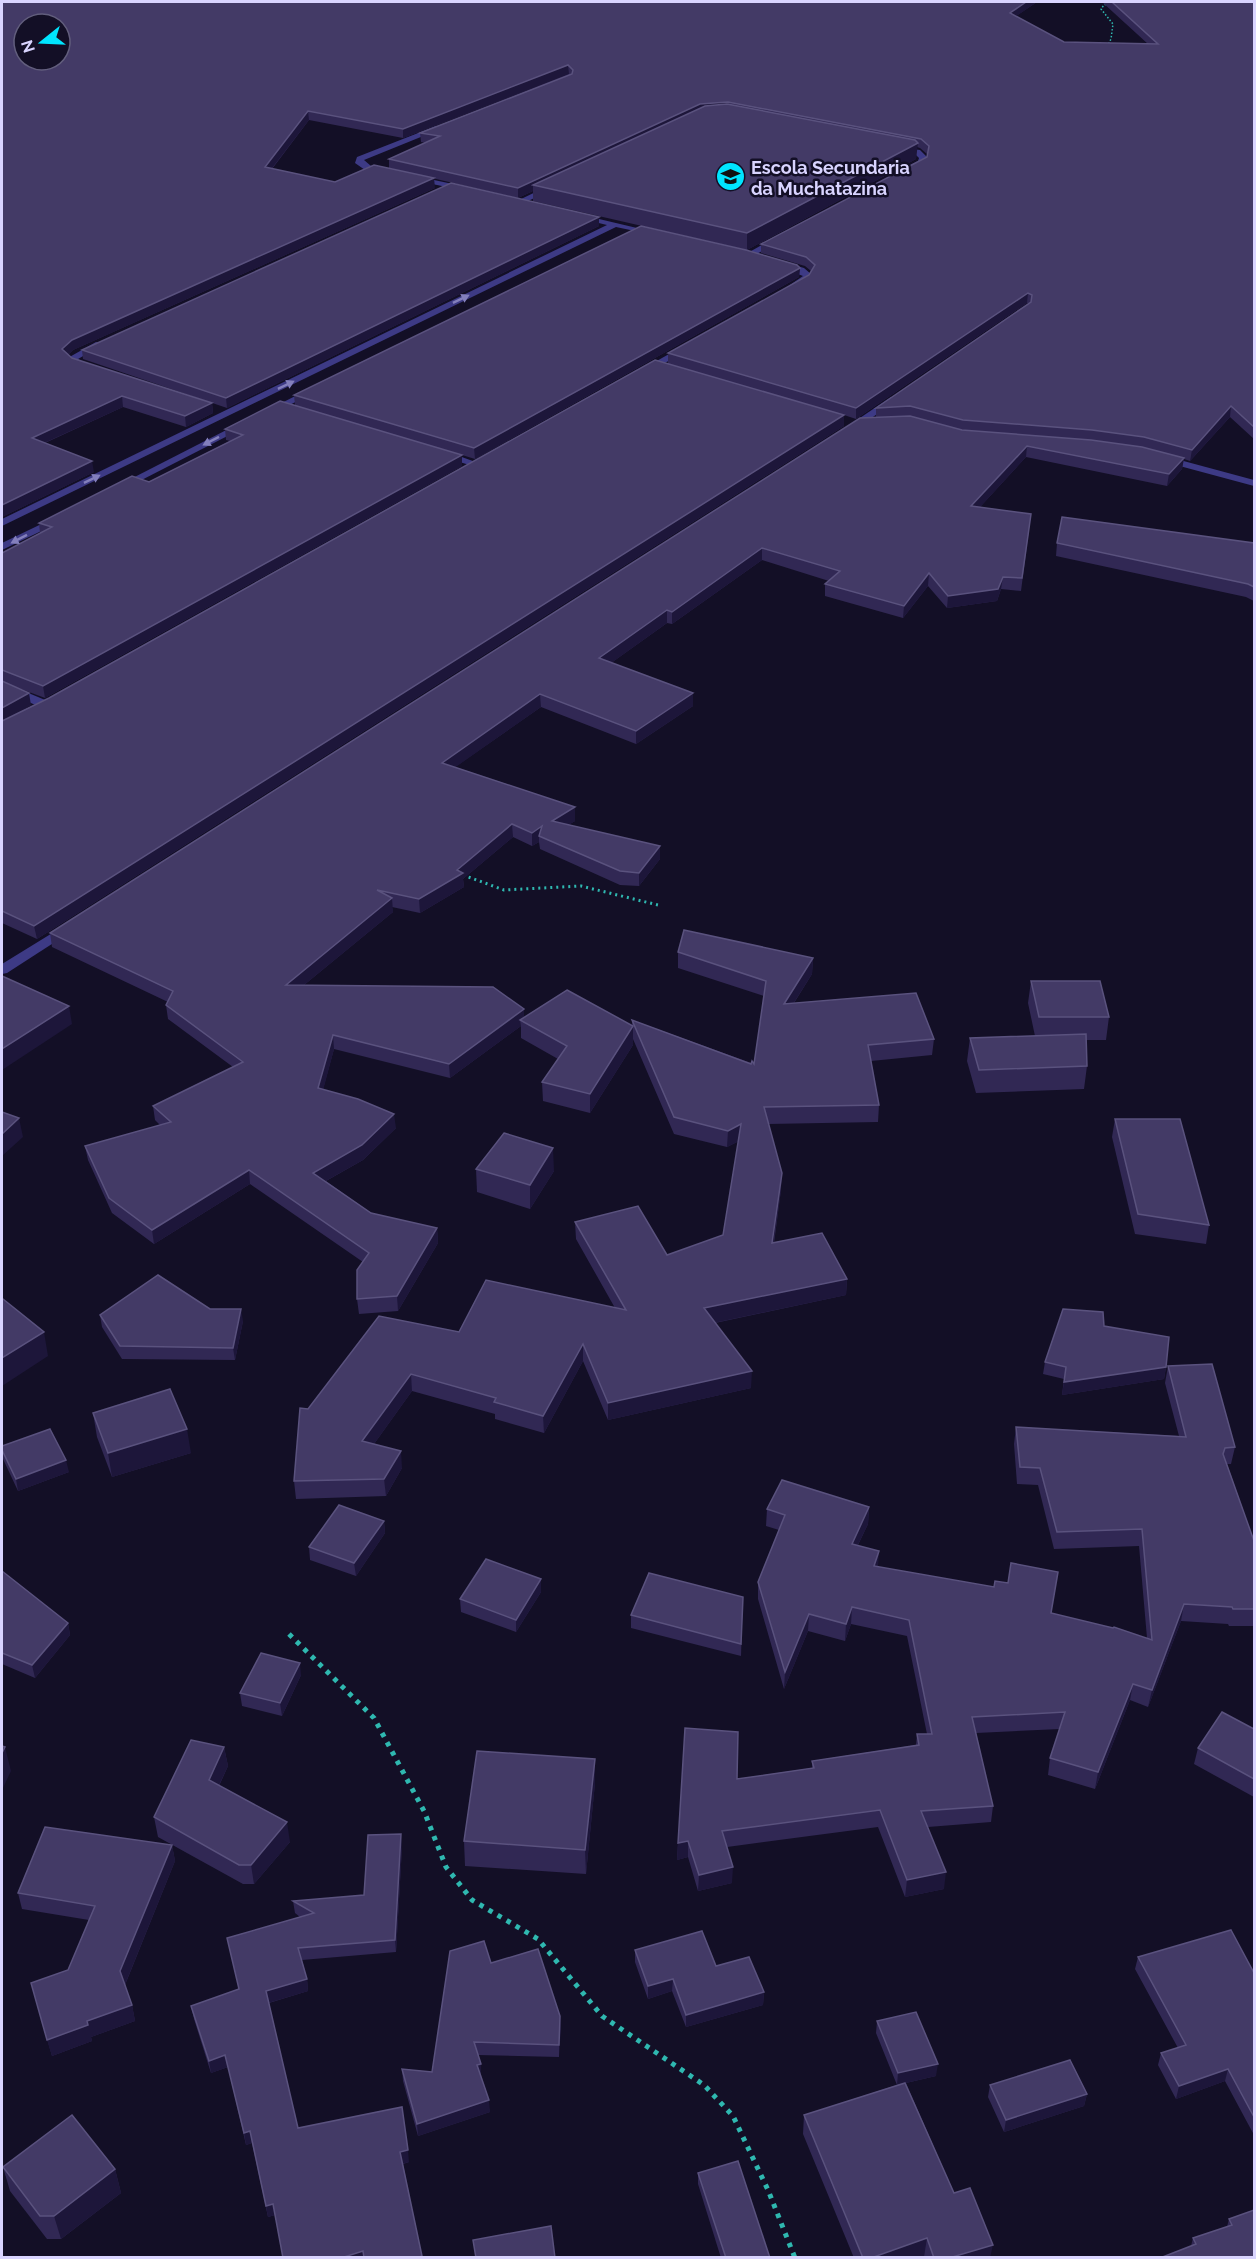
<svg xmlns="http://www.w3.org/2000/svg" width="1256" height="2259" viewBox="0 0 1256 2259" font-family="Raleway,sans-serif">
<rect width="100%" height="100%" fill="#130f26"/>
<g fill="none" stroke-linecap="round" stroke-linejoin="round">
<path stroke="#2fb8b0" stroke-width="1.5" stroke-dasharray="1.5 2" stroke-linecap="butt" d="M1107,47L1111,39L1113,24L1101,9L1104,5L1113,2"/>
<path stroke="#2fb8b0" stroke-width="3" stroke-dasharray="2 4" stroke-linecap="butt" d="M463,875L504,890L581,886L658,905"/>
<path stroke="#2fb8b0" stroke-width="5" stroke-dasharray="4.5 6" stroke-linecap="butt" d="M289,1634L374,1718L424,1811L446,1867L472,1900L538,1939L602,2016L704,2085L733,2116L768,2190L795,2258"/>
<g fill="#3d3a85" fill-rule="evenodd">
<path d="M436,126L443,128L364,160L371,166L388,170V174L365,170L355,163L357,157Z"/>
<path d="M898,147L920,150L927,157L926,162L910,172H904V168L918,161L919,158L915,154L895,151L894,149Z"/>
<path d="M415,176L467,187L471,189L467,191L412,180V176Z"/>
<path d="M548,186L555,188L524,203L517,201Z"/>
<path d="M578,214L658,233L654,235L616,227L2,526V519L607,225L578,218Z"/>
<path d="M778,236L782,239L781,241L751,257L744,255Z"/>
<path d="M780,261L804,268L812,275C807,283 800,290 790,289V285L803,276L777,266V262Z"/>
<path d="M96,342L104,344L78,359L89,365V369H83L66,359Z"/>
<path d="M685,345L690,348L688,350L647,373L639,371Z"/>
<path d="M309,389L317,391L272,414L264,412Z"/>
<path d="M891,397L899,399L854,430H848V426Z"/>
<path d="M242,422L247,425L245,427L126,488L117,486Z"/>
<path d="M440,452H448L481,464L476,467L440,456Z"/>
<path d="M1165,456L1254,480V486L1161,461V457Z"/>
<path d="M58,516L62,517V521L2,550V543Z"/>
<path d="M2,682L50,702L52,705L50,708H42L2,690Z"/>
<path d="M67,924L74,928L72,931L7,973L2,974V964Z"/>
</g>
</g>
<g fill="#312854">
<path d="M2,2H1037L1016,16L1064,42L1148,44L1102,2H1254V439L1230,417L1190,461L1184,459L1182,469L1167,486L1026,457L980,507L1031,514L1021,591L1001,589L997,601L947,608L928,586L903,618L825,596V584L829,581L762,560L672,624L667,623L611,663L693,693V706L636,744L541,707L455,767L575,807V821L568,825L660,859L639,886L620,885L540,849L539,842L532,846L513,837L463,879L464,887L420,913L392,907L393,912L304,985L524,1009V1017L632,1026V1020L754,1064L764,996L678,968V952L813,958L812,974L794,1003L934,1039L932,1055L871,1061L879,1105L878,1122L768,1124L781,1190L774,1243L847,1279L846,1295L715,1323L751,1388L608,1420L583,1361L544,1433L495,1419V1414L412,1391L374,1444L402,1468L386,1496L296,1499L294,1481L308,1409L459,1332L615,1308L576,1239L575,1222L667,1255L723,1235L739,1141L727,1147L674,1134L633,1039V1045L590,1113L543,1101L542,1082L558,1059L521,1038V1026L450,1078L334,1049L323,1089L396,1128L363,1160L326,1181L371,1213L437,1228L438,1243L398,1311L359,1314L357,1299L363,1262L250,1184L154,1244L112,1213L88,1160L85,1146L160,1125L155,1120L153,1106L233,1067L168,1019L166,1005L168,1002L52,947L50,933L876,417V408L1029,304L1027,303L856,419L844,415V426L37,939L2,923V553L40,533L39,523L149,482L230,441L226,440L225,429L295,405L294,395L800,268L799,277L475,459L462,455V466L45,698L5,683L31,705L11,716L49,698L668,363V353L809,275L811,271L805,266L761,253V244L927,157V154L920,148L917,147L916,159L747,250L533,201V191L518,198L389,168V159L426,143L421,142L420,133L569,74L403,138L309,120L272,169L335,182L435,188L73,350L68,355L72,358L212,403L213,413L186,427L123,407L45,443L94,472L2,517Z"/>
<path d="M599,217V226L227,408L83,359L82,350Z"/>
<path d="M1057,543H1254V601L1246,597L1056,556Z"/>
<path d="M1031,981L1109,1017L1106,1040H1086L1087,1066L1084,1089L976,1093L967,1061L970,1038L1035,1036L1028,1003Z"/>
<path d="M1115,1119L1209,1225L1206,1244L1135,1234L1112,1137Z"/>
<path d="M476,1169L554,1171L530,1209L477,1192Z"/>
<path d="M210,1309L243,1321L235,1360L122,1359L102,1327L100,1315Z"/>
<path d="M1104,1326L1166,1367L1164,1379L1062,1395L1064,1379L1043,1374L1045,1362Z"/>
<path d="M1168,1366L1235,1447L1231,1464H1227L1254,1541V1626H1229L1228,1624L1181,1621L1148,1707L1130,1700L1095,1789L1048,1775L1050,1758L1060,1729L976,1733L993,1806L991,1822L928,1827L944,1889L905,1897L878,1827L727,1847L732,1883L698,1891L688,1857L677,1860L678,1843L737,1779L812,1768V1761L916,1745L917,1734H927L907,1636L851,1624L845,1641L808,1631L784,1689L758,1599V1582L779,1530L766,1526L767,1509L869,1507L868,1524L858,1545L878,1567L1147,1638L1139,1546L1054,1549L1038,1485L1017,1484L1014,1444L1016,1427L1179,1436L1165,1383Z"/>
<path d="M93,1413L191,1453L112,1477L97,1437Z"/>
<path d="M2,1446L69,1472L18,1491L3,1459Z"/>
<path d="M384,1521L385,1533L356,1576L310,1560L309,1547Z"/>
<path d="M2,1571L68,1623L70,1635L35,1678L2,1664Z"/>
<path d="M541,1592L516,1632L461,1612L460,1599Z"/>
<path d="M743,1597L741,1656L631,1628V1615Z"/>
<path d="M301,1675L282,1716L242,1706L240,1693Z"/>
<path d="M1254,1729V1797L1194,1764L1198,1748Z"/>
<path d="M224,1747L228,1766L219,1786L290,1842L254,1884H243L158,1837L154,1817Z"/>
<path d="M595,1759V1783L586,1874L465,1866L464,1841Z"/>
<path d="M172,1845L175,1861L125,1985L132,2005L135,2021L91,2037L92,2041L52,2056L31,1983L68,1970L89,1920L22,1909L18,1893Z"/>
<path d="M402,1847L396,1952L302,1960L307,1979L308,1991L269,2003L298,2128L409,2162L403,2164L422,2258H283L275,2215L268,2217L252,2143L246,2145L228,2067L211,2073L194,2019L191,2006L239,1989L227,1938L300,1917L295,1913L293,1901L364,1895Z"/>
<path d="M635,1950L716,1966L764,1992L763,2005L686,2027L672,1991L648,1999L635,1962Z"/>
<path d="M1138,1957L1254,1973V2135L1225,2081L1176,2099L1158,2065L1161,2053L1178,2048L1135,1969Z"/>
<path d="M491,1963L560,2016L559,2057L478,2055L481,2076L490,2112L418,2136L403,2081L402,2069L432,2072Z"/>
<path d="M877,2021L936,2076L906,2083L954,2193L990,2258H924V2257L921,2258H854L803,2134L804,2115L897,2085L876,2033Z"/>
<path d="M990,2085L1087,2094L1084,2106L1004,2132L988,2097Z"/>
<path d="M3,2167L115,2169L121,2193L61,2239H47L10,2191Z"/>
<path d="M698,2173L770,2258H721L698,2184Z"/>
<path d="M1229,2219L1254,2258L1191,2246L1193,2238L1227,2227Z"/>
</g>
<g fill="#1d163a">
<path d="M1026,2H1037L1009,21L1010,13Z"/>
<path d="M568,65L569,74L403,138V129Z"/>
<path d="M728,102L727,111L533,185V191L518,198V188L700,104Z"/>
<path d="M308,111L309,120L266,176L265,167Z"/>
<path d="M918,143L916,159L747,250V233Z"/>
<path d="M434,178L435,188L73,350L64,359L62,349L72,340Z"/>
<path d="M599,217V226L227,408L226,398Z"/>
<path d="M800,268L799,277L475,459L474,448Z"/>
<path d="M1028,293L1027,303L856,419V408Z"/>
<path d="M122,396L123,407L33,448L32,438Z"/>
<path d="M212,403L213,413L186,427L185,416Z"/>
<path d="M1231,406L1230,417L1190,461L1192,450Z"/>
<path d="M844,415V426L37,939L34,926Z"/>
<path d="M1027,446L1026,457L970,518L971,506Z"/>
<path d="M462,455V466L45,698L43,686Z"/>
<path d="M1184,458L1182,469L1167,486L1169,474Z"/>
<path d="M92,461L94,472L2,517V505Z"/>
<path d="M762,548V560L672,624V612Z"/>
<path d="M929,573L928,586L903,618L904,606Z"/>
<path d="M1003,577L1001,589L997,601L947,608L948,596Z"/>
<path d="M667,610V623L600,671L599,658Z"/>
<path d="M29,693L31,705L2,722V708Z"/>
<path d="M693,693V706L636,744V731Z"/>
<path d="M540,694L541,707L443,776L442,763Z"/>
<path d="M575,807V821L552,835V821Z"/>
<path d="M512,824L513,837L463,879L464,887L420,913L419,899L457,870Z"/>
<path d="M542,826L539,836V842L532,846V833Z"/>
<path d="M660,846V859L639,886V873Z"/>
<path d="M392,898L393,912L287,999L286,985Z"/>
<path d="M813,958L812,974L783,1020L784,1004Z"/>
<path d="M69,1006L72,1024L2,1070V1049Z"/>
<path d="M524,1009V1022L520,1020L521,1026L450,1078L449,1064Z"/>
<path d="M633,1026V1045L590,1113V1094Z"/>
<path d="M333,1035L334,1049L320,1102L318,1088Z"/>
<path d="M394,1114L396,1128L363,1160L315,1187L313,1173Z"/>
<path d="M19,1118L23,1137L2,1156V1134Z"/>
<path d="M741,1124V1140L727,1147L728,1131Z"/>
<path d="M553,1148L554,1171L530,1209V1185Z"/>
<path d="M249,1170L250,1184L154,1244L152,1230Z"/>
<path d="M782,1173L781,1190L771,1260L772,1243Z"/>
<path d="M437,1228L438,1243L398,1311L397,1296Z"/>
<path d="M847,1279L846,1295L704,1325V1308Z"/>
<path d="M241,1309L243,1321L235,1360L233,1348Z"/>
<path d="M44,1332L48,1356L2,1386V1358Z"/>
<path d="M583,1344V1361L544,1433L543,1416Z"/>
<path d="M1166,1367L1164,1379L1062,1395L1064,1382Z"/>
<path d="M752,1371L751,1388L608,1420V1403Z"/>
<path d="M411,1374L412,1391L364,1458L362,1441Z"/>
<path d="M187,1429L191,1453L112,1477L108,1453Z"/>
<path d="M401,1451L402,1468L386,1496L384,1479Z"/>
<path d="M66,1460L69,1472L18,1491L16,1479Z"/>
<path d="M869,1507L868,1524L850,1561L852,1544Z"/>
<path d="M384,1521L385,1533L356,1576L354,1563Z"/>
<path d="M879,1551L878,1568L874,1566Z"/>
<path d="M541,1579V1592L516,1632V1620Z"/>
<path d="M1184,1604L1181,1621L1148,1707L1152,1690Z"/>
<path d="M852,1607L851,1624L845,1641L846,1624Z"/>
<path d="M809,1614L808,1631L784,1689L785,1672Z"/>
<path d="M68,1623L70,1635L35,1678L32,1665Z"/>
<path d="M300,1663L301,1675L282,1716L280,1703Z"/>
<path d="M1133,1684L1130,1700L1095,1789L1098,1772Z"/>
<path d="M5,1747L11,1771L2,1790V1753Z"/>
<path d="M224,1747L228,1766L212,1800L209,1780Z"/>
<path d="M595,1759V1783L586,1874L585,1850Z"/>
<path d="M287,1822L290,1842L254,1884L251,1865Z"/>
<path d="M401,1834L402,1847L396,1952L395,1940Z"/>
<path d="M688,1841V1857L677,1860L678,1843Z"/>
<path d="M172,1845L175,1861L124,1987L120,1971Z"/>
<path d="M733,1867L732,1883L698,1891L699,1875Z"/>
<path d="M946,1872L944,1889L905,1897L907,1880Z"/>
<path d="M307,1979L308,1991L268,2003L266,1991Z"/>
<path d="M673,1979L672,1991L648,1999V1986Z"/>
<path d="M764,1992L763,2005L686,2027V2015Z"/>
<path d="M132,2005L135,2021L91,2037L92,2041L52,2056L47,2040L87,2021Z"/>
<path d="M560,2016L561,2028L559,2057V2045Z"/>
<path d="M225,2055L228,2067L211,2073L209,2061Z"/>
<path d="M481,2064V2076L477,2065Z"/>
<path d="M938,2064L936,2076L897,2085L898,2073Z"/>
<path d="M1228,2069L1225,2081L1176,2099L1179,2086Z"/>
<path d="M1087,2094L1084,2106L1004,2132L1006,2120Z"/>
<path d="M489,2100L490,2112L418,2136L417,2124Z"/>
<path d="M250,2131L252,2143L246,2145L244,2133Z"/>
<path d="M408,2150L409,2162L402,2164L400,2152Z"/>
<path d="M115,2169L121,2193L61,2239L54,2216Z"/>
<path d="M273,2204L275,2215L268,2217L266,2206Z"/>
<path d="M927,2238L924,2257L921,2258H871Z"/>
<path d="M993,2245L990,2258H949Z"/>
<path d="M363,2251L364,2258H341Z"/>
</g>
<g fill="#433a66" stroke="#5a527e" stroke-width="1.5" fill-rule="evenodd">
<path d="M2,2H1026L1010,13L1064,42L1158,44L1112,2H1254V427L1231,406L1192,450L1144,437L1092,430L963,420L910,406L876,408L1031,302L1032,295L1028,293L856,408L668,353L809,275L815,265L806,257L761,244L927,157L929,146L921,139L728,102L700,104L518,188L389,159L440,136L420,133L572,74L573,70L568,65L403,129L308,111L265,167L335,182L374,165L434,178L72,340L62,349L72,358L212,403L185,416L122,396L32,438L92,461L2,505ZM24,24H60V60H24Z"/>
<path d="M727,104L915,140L918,143L747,233L533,185L705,106Z"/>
<path d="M451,183L599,217L226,398L82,350Z"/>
<path d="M641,226L746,250L797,265L800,268L474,448L294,395Z"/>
<path d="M655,360L844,415L34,926L2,911V721L49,698Z"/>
<path d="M280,401L462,455L43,686L2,670V553L52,527L39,523L132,476L149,482L243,435L225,429Z"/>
<path d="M910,416L962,430L1091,440L1142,447L1184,458L1169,474L1027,446L971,506L1031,514L1022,578L1003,577L998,589L948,596L929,573L904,606L825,584L840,571L762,548L672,612L667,610L599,658L693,693L636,731L540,694L442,763L575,807L552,821L660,846L639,873L620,871L539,836L542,826L532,833L512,824L457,870L463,873L419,899L377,890L392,898L286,985L493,987L524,1009L449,1064L333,1035L318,1088L358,1099L394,1114L362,1145L313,1173L371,1213L437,1228L397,1296L357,1299V1270L369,1253L249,1170L152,1230L109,1198L85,1146L171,1122L153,1106L243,1062L166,1005L173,991L50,933L860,418Z"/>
<path d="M1062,517L1254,543V587L1248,584L1057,543Z"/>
<path d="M2,681L29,693L2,708Z"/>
<path d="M684,930L813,958L784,1004L916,993L934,1039L868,1045L879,1105L764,1107L782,1173L772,1243L822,1233L847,1279L704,1308L752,1371L608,1403L583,1344L543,1416L494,1402L496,1398L411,1374L362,1441L401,1451L384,1479L294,1481L300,1408L308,1409L379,1316L459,1332L486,1280L626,1310L575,1222L638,1206L667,1255L723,1235L741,1124L728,1131L674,1117L632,1020L751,1064L752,1061L754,1064L766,981L678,952Z"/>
<path d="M2,976L69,1006L2,1049Z"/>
<path d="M1031,981H1100L1109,1017H1039Z"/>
<path d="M567,990L633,1026L590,1094L542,1082L567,1046L520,1020Z"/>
<path d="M1086,1034L1087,1066L979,1070L970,1038Z"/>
<path d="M2,1112L19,1118L2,1134Z"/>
<path d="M1115,1119H1180L1209,1225L1138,1214Z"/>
<path d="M504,1133L553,1148L530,1185L476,1169Z"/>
<path d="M158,1275L210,1309H241L233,1348L120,1346L100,1315Z"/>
<path d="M3,1299L44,1332L2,1358V1300Z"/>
<path d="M1063,1309L1103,1312L1104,1326L1169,1337L1166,1367L1064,1382L1066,1367L1045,1362Z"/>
<path d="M1212,1364L1235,1447L1225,1448L1223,1454L1254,1541V1609H1233L1232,1607L1184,1604L1152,1690L1133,1684L1098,1772L1050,1758L1065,1712L972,1717L993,1806L921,1811L946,1872L907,1880L880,1810L722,1831L733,1867L699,1875L688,1841L678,1843L685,1728L738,1732L737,1779L814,1768L812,1761L919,1745L917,1734H932L909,1620L852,1607L846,1624L809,1614L785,1672L758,1582L785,1515L767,1509L782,1480L869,1507L852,1544L879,1551L874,1566L994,1587L995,1581L1008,1583L1011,1563L1058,1572L1051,1613L1113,1628L1114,1627L1152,1640L1142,1529L1057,1532L1040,1468L1020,1467L1016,1427L1186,1437L1168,1366Z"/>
<path d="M170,1389L187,1429L108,1453L93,1413Z"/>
<path d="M50,1429L66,1460L16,1479L2,1450V1446Z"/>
<path d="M339,1505L384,1521L354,1563L309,1547Z"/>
<path d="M486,1559L541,1579L516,1620L460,1599Z"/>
<path d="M2,1571L68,1623L32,1665L2,1653Z"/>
<path d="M649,1573L743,1597L741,1644L631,1615Z"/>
<path d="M261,1653L300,1663L280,1703L240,1693Z"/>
<path d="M1222,1712L1254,1729V1779L1198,1748Z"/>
<path d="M191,1740L224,1747L209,1780L287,1822L251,1865H239L154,1817Z"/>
<path d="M2,1746L5,1747L2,1753Z"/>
<path d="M477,1751L595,1759L585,1850L464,1841Z"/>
<path d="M45,1827L172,1845L120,1971L132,2005L87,2021L88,2025L47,2040L31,1983L68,1970L95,1906L18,1893Z"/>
<path d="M401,1834L395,1940L298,1948L307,1979L266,1991L298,2128L402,2107L408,2150L400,2152L422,2256L416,2258H364L363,2251L341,2258H283L273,2204L266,2206L250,2131L244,2133L225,2055L209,2061L191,2006L239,1989L227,1938L314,1913L293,1901L364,1895L368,1835Z"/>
<path d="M1231,1930L1254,1973V2117L1228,2069L1179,2086L1161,2053L1186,2045L1138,1957Z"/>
<path d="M702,1931L716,1966L749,1957L764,1992L686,2015L673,1979L648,1986L635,1950Z"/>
<path d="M484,1941L491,1963L538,1949L560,2016L559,2045L474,2042L481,2064L477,2065L489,2100L417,2124L402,2069L432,2072L450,1951Z"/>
<path d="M916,2012L938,2064L898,2073L877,2021Z"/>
<path d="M1070,2060L1087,2094L1006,2120L990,2085Z"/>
<path d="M905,2083L954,2193L970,2188L993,2245L949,2258H934L927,2238L871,2258H863L804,2115Z"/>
<path d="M72,2115L115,2169L54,2216H40L3,2167Z"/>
<path d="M738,2161L770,2258H726L698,2173Z"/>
<path d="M1254,2210V2258H1160L1196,2244L1193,2238L1232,2225L1229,2219Z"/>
<path d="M551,2226L555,2258H476L473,2240Z"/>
</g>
<defs><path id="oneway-solid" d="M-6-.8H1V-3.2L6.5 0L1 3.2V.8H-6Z" transform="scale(1.5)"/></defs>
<g fill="#837fbc">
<use href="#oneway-solid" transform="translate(461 299) rotate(-26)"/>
<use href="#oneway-solid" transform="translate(286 385) rotate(-26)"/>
<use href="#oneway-solid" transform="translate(211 441) rotate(153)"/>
<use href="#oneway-solid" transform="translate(92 479) rotate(-26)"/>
<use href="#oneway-solid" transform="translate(19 539) rotate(153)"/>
</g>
<defs>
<symbol id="school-disc" viewBox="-11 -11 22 22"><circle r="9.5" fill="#00e5ff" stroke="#130f26"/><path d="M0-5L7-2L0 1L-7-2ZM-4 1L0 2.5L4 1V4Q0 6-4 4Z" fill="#111"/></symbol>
</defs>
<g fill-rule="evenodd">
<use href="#school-disc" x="714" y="160" width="33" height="33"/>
</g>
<g text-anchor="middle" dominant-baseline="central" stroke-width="5" stroke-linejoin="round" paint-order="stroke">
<g font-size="18" font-weight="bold" fill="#d9d4ff" stroke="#130f26" text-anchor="start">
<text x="751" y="167">Escola Secundaria<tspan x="751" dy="21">da Muchatazina</tspan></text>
</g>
</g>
<rect width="1256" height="2259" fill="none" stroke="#d9d4ff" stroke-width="6"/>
<g transform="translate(42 42) rotate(252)"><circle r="28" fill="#130f26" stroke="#625e7d" stroke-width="1.5"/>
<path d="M0-4.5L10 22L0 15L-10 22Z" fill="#00e5ff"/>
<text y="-9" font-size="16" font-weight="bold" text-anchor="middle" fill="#d9d4ff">N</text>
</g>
</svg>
